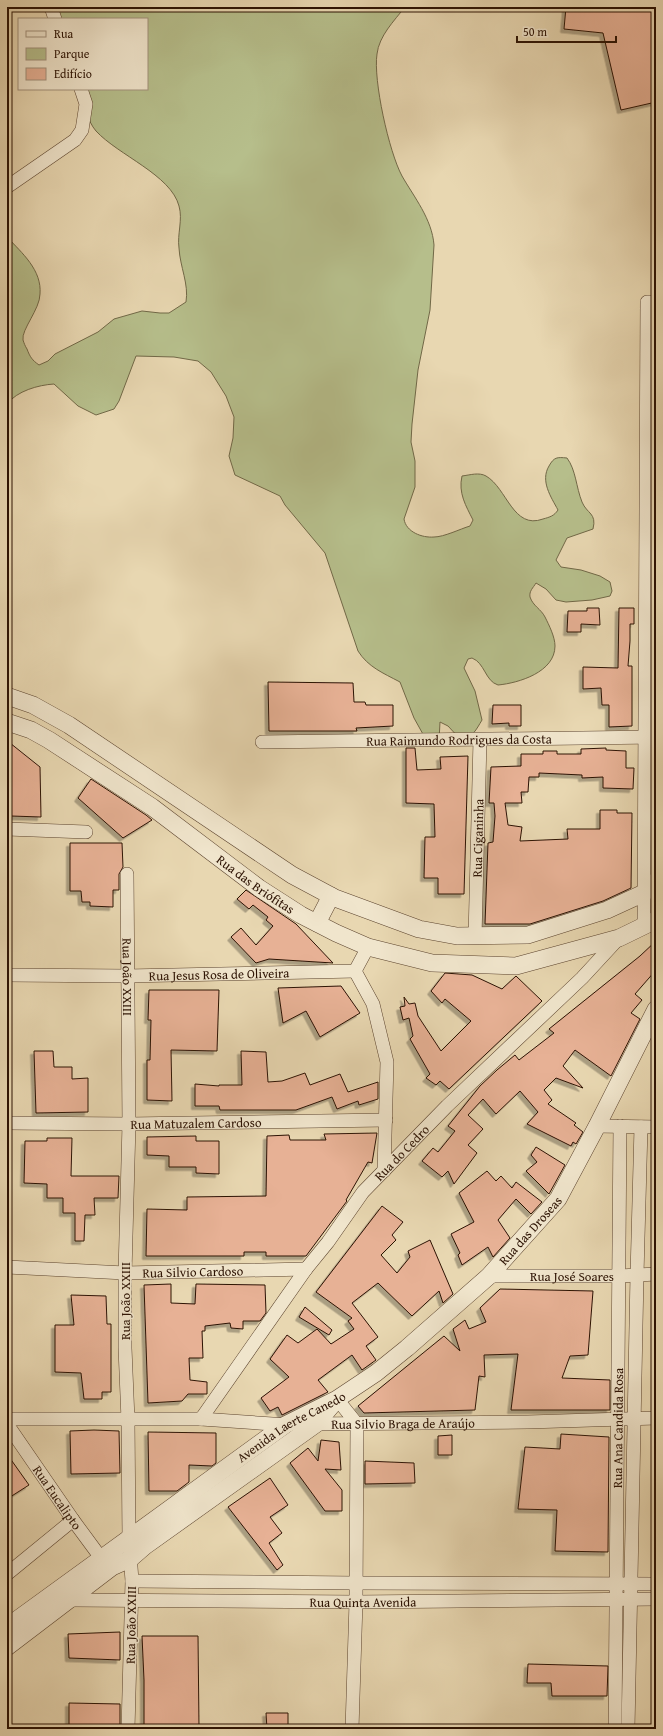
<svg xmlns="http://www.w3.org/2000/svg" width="663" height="1736" viewBox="0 0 663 1736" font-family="'Gentium Book Plus',serif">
<defs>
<filter id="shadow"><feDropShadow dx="-3.5" dy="3.5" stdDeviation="0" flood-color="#0004"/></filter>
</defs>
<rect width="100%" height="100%" fill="#e8d7b1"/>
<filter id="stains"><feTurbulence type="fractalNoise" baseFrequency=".005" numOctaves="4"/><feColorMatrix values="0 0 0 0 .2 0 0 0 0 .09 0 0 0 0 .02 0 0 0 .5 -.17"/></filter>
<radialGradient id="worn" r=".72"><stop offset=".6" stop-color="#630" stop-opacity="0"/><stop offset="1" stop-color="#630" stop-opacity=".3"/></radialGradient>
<path fill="#b6be8b" stroke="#716847" d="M49,7H405C394,21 379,36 377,54C373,80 389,152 402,176C414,197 432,219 434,245L430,310L418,370L412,424L411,442L415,461V487L404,519C406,532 422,538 434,537C444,537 460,529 470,526L473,520C466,506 458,493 462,476C470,475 479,472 486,476C507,488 513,530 543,519C550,517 554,516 558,510C551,497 540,481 549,466C554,457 557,457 567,458C576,470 576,487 582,502C587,514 597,513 593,529L567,538L556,560L561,567L581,570L600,576L610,582L612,591L610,596L592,600L566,602L556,600L546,589L536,583C533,588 529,591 530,597C533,606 541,609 545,617C549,625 555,637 555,646C555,672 519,683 498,685C485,681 485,663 472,658L468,659L464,668L475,691L482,720C476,730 473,737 461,740L448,726L440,722L439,741L424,736L414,718L400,682C383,673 368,667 358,651L325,553L285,505L280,496L235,475L229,456L233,438L234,417L226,396L211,372L198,361L174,357L136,356L119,401L114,409L96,415L78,406L54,384C38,385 17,391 7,404V237C22,253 42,270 40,294C40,309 21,330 23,340C24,343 25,346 27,349C30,357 32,360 39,365L48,361L55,354L98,332L114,319L142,311L160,313H169L186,302C189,284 180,267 179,248C177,234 183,220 179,206C171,175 118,155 96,131C87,121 84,102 79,89H147V19H52Z"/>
<g fill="#e7b195" stroke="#2c1203" filter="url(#shadow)">
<path d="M566,7H656V102L621,110L603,33L564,29Z"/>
<path d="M587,608H599L600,625L581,624V632H567L568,611H587Z"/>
<path d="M619,608H634V624H630V641L628,666H632V726L609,727V705H602L601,688L583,689V667L618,668Z"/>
<path d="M268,682L353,683L354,702H365L366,705H393V726L356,728L357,731H269Z"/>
<path d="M493,705H521V726H509V723L492,724Z"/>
<path d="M10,743L40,767L41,817L11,816Z"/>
<path d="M406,748H415L417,770L441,769L440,757L468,756L464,894H438V878H424L425,837H435L434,804L406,803Z"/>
<path d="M606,748V750L626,751V768H634L633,789L603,788V777L582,778V775L539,773V777H529L528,792H521L522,803H505L508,825L522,827L520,841L568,839L567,829H600V810H617V813H632L631,888L603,901L530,924H485L488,843L493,842L495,816L494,803H489L491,767L521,766V754H543V751H557V754H581V749Z"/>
<path d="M91,779L146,815L152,820L123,838L78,798Z"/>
<path d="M70,843H122L123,867L119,874V890H113V907L90,906V902H82L81,891H70Z"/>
<path d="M246,890L296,924L333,963L269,959L256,963L231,937L241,928L256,945L273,926L266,920L268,917L253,905L249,909L237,899Z"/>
<path d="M656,941V970L635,994L642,1000L631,1013L640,1019L611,1076L575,1050L563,1066L583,1088L556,1078L544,1090L552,1100L548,1104L576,1123L574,1125L583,1132L576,1144L573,1142L571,1146L527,1124L538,1112L520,1091L496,1114L483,1099L468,1115L483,1129L468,1145L477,1153L454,1184L448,1171L442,1177L422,1161L433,1148L438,1152L455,1131L448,1126L480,1086L497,1070L515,1055L519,1060L554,1033L549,1029L640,956Z"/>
<path d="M445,973L472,975L502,989L516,976L542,1001L449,1089L440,1081L436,1085L426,1078L430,1074L410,1039L413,1036L409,1018L403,1020L400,1007L405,1006L404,997L409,1004L415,1003L418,1016L441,1051L471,1021L445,999L442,1003L431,991Z"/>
<path d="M341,986L360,1013L320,1037L306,1011L283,1023L278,988Z"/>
<path d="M149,990H219L217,1051L171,1050L172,1101L147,1100V1060H150L151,1020H148Z"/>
<path d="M34,1051H53L54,1067H72V1079L88,1078V1112L36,1113Z"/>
<path d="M241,1051L266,1052L268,1082L282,1081L305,1073L310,1085L340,1074L348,1092L378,1082V1099L359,1105L358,1101L337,1109L332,1097L296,1110H220L219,1106H195V1084L219,1086V1085H242Z"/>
<path d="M377,1133L372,1163L368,1162L346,1200L347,1201L306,1256H266V1252H244V1256H146L147,1209L187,1210V1197L266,1196L267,1136L289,1135L290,1140H326L324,1134Z"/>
<path d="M196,1136V1141H219V1174L196,1173V1167H169V1156L147,1155V1137Z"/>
<path d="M47,1138H72L71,1176H119L118,1198H94L95,1215H85L84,1241H75V1213H63V1198H47V1184L24,1183L25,1141H47Z"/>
<path d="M536,1147L565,1165L549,1194L526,1171L537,1162L531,1155Z"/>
<path d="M487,1171L496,1181L501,1176L512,1188L516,1182L542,1202L531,1214L516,1199L498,1220L510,1238L493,1257L488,1247L462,1265L458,1255L460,1253L451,1234L474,1222L459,1193Z"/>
<path d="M382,1206L403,1222L392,1235L396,1240L381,1255L397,1273L410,1257L408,1251L430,1240L453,1294L443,1303L439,1291L412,1316L378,1283L352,1303L378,1337L366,1346L376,1360L362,1370L352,1355L318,1380L328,1392L282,1415L278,1407L270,1411L261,1398L289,1377L270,1359L287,1335L298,1343L317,1329L331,1344L354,1329L348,1321L352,1318L316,1292Z"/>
<path d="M171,1284V1303L195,1304L196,1284L265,1285L266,1313L260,1321H243V1329L231,1328L230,1323L205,1326V1331H202L203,1358H189L190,1380L207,1382V1394H188L182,1401L148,1403L144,1285Z"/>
<path d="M500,1289L593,1291L588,1355L570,1356L562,1378L610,1380V1410H511L518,1354L484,1355L485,1377L479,1376L475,1410L364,1413L358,1406L444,1336L460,1351L453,1329L465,1320L469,1329L486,1322L480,1308Z"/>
<path d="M71,1295L106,1296L107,1324H111V1392H102V1399H84L81,1373L55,1372V1325H74Z"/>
<path d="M305,1307L332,1330L329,1335L299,1317Z"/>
<path d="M94,1430L119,1431L120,1473L71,1474L70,1431Z"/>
<path d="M148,1432L216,1433V1463L212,1466L189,1465V1482L177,1491H149Z"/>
<path d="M561,1434L609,1437L608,1552L555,1551L557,1510L518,1509L525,1447L560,1449Z"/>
<path d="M452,1435V1455H438V1436Z"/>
<path d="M321,1440L339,1442L341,1470L325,1469L342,1490V1511H325L290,1463L308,1448L318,1461Z"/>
<path d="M7,1454L29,1485L7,1499Z"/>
<path d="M365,1461L414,1463L415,1483L365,1484Z"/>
<path d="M270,1478L288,1505L270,1517L282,1533L269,1543L283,1565L277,1570L228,1507Z"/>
<path d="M120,1632V1660L69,1658L68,1634Z"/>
<path d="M142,1636H198L199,1727L144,1729V1680Z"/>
<path d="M528,1664L608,1666L607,1696H552L551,1683H527Z"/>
<path d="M69,1703L120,1704V1729H69Z"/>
<path d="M266,1713H288V1729H267Z"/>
</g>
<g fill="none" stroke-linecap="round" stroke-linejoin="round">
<defs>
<g id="minor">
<path d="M51,7L55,19"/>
<path d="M7,187L75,140L82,130L86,104L81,89"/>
<path id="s1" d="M262,742L656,737"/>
<path d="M7,829L86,832"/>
<path id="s2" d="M127,874L129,1124L125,1273V1348L128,1420L129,1539L132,1581L128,1729"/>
<path d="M644,927L647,302H656"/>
<path id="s3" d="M475,937L480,740"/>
<path d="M355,971L373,1004L387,1062L384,1171"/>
<path id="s4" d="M7,975L127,976L355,971L368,947"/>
<path id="s5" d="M7,1123L129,1124L386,1120"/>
<path d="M597,1126L656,1127"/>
<path id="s6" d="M7,1267L125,1273L306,1269"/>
<path id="s7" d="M489,1276H620L656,1274"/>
<path d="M337,1399L357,1424L356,1602L352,1729"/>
<path d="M7,1419H201L288,1425"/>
<path id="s8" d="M201,1419L306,1269L328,1242L363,1192L447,1106L582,978L619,938"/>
<path id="s9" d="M7,1424L73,1520L101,1558L109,1564"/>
<path id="s10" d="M310,1424L528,1422L656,1418"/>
<path d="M7,1574L73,1520"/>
<path d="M132,1581L356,1583L656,1584"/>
<path id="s11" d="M71,1600L356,1602L656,1599"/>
<path id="s12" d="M615,1729L620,1126"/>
<path d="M628,1729L637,1275L641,1127"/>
</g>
<g id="tertiary">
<path d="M7,696L33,705L69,725L292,875L335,898L419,929L457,936L528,935L607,910L644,893L656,881"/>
<path id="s13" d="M7,722L31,730L49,740L152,807L259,888L301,915L336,933L368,947L432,963L516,966L619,938L656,920"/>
<path d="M317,923L331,896"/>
<path id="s14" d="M7,1627L285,1425L337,1399L376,1373L407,1348L489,1276L558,1199L597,1126L656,1009"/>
<path d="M7,1647L112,1567L130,1559L145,1546L316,1424L333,1404"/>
</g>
</defs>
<use href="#minor" stroke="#5b432e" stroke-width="14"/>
<use href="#tertiary" stroke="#5b432e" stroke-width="18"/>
<use href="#minor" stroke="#f0e5cc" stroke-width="13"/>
<use href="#tertiary" stroke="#f0e5cc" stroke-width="17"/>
</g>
<g text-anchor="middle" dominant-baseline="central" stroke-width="3" stroke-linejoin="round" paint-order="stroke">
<g font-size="13" fill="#2c1203" stroke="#f0e5cc">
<text stroke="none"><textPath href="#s1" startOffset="197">Rua Raimundo Rodrigues da Costa</textPath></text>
<text stroke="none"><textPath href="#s3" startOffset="99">Rua Ciganinha</textPath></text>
<text stroke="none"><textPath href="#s13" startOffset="298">Rua das Briófitas</textPath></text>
<text stroke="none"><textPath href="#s4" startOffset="212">Rua Jesus Rosa de Oliveira</textPath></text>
<text stroke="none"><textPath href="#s2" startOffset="103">Rua João XXIII</textPath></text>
<text stroke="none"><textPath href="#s5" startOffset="189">Rua Matuzalem Cardoso</textPath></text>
<text stroke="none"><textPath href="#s8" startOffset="334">Rua do Cedro</textPath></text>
<text stroke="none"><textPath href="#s14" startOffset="659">Rua das Droseas</textPath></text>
<text stroke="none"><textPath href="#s6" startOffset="186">Rua Silvio Cardoso</textPath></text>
<text stroke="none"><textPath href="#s7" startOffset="83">Rua José Soares</textPath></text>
<text transform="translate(125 1301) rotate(-90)">Rua João XXIII</text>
<text stroke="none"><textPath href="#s10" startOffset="93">Rua Silvio Braga de Araújo</textPath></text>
<text stroke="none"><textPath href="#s12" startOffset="301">Rua Ana Candida Rosa</textPath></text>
<text stroke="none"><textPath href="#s14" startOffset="348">Avenida Laerte Canedo</textPath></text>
<text stroke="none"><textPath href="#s9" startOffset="89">Rua Eucalipto</textPath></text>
<text stroke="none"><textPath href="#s11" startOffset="292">Rua Quinta Avenida</textPath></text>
<text transform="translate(131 1625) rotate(-89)">Rua João XXIII</text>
</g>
</g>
<rect width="663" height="1736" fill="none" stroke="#e8d7b1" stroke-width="24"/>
<rect x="8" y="8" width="647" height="1720" fill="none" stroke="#2c1203" stroke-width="2"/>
<rect x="12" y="12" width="639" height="1712" fill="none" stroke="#2c1203"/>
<rect x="18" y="18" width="130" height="72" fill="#f0e5cc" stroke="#a2917c"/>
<rect x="26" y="31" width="20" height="6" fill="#f0e5cc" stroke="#a2917c"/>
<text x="54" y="38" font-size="12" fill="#2c1203">Rua</text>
<rect x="26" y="48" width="20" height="12" fill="#b6be8b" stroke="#a2917c"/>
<text x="54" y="58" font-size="12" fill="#2c1203">Parque</text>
<rect x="26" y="68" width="20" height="12" fill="#e7b195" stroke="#a2917c"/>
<text x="54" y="78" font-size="12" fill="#2c1203">Edifício</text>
<path d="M517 36v6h99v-6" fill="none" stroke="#2c1203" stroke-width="2"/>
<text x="523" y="36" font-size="12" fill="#2c1203" stroke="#f0e5cc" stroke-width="3" paint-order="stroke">50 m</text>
<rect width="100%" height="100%" filter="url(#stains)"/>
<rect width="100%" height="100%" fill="url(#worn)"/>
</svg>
